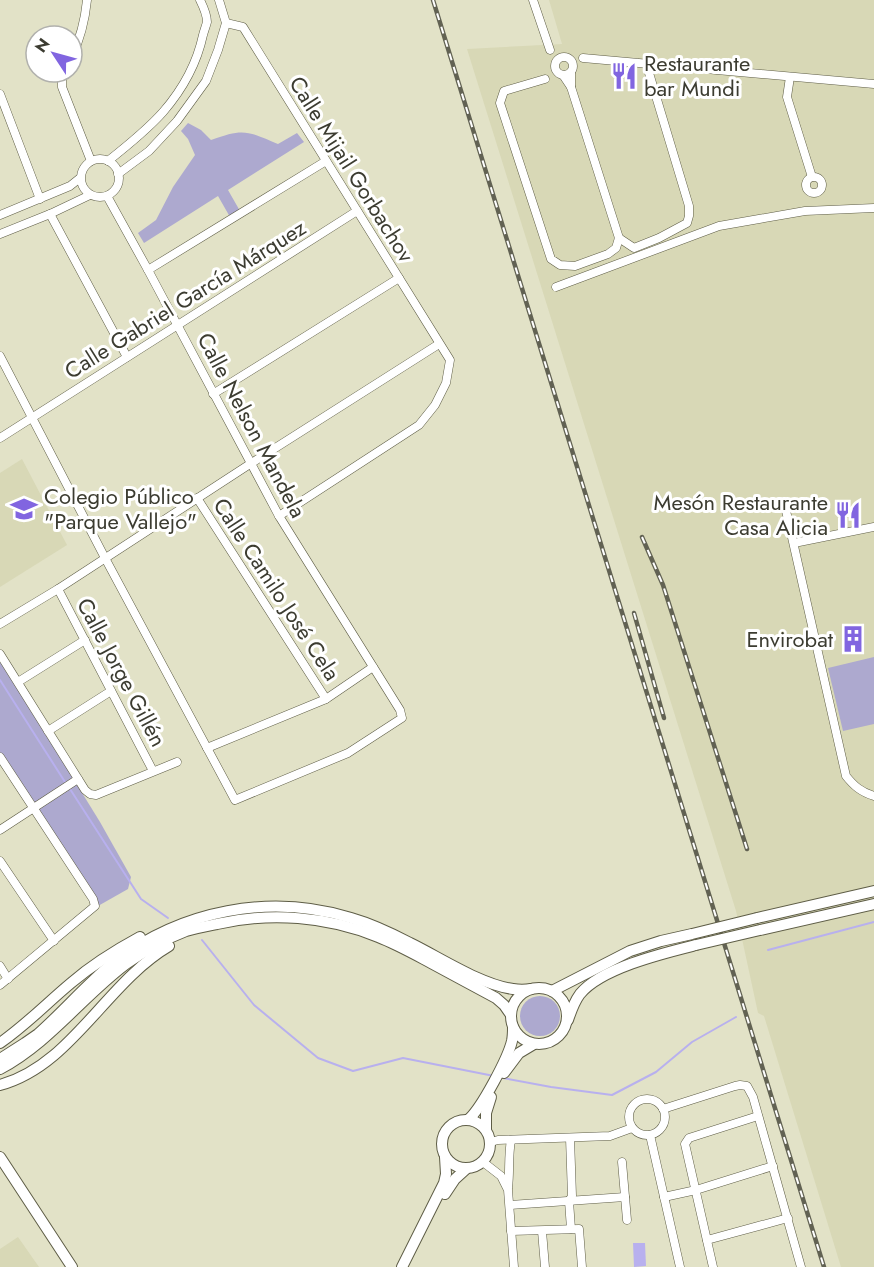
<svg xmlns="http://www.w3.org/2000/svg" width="874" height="1267" viewBox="0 0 874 1267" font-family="Jost,sans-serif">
<rect width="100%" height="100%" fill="#e2e2c7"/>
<g fill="#d8d8b6">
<path d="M549,0H874V1267H841L764,1016L758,1013L736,911L467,49L562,44Z"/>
<path d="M22,459L67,545L0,587V473Z"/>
<path d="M18,1237L39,1267H0V1249Z"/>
</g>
<g fill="#ada9cf">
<path d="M188,123L201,130L211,140C244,128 247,131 278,144L297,133L304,142L228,190L240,211L230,217L218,196L144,243L138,233L156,220L173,187L195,155L188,139L181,131Z"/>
<path d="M874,657V724L843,731L828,668Z"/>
<path d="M0,660L100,822L131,877L128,889L98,906L0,755Z"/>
<circle cx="540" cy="1016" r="20"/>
</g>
<path fill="#b8b0ee" d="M633,1243H645L646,1266L634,1267Z"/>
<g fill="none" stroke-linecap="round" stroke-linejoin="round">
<g stroke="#b8b0ee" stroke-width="2">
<path d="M0,680L65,782"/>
<path d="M70,789L141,899L168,918"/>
<path d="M202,940L254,1005L318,1058L353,1071L403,1058L494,1076"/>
<path d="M768,950L874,922"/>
<path d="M503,1078L551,1087L612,1095L656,1072L692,1042L736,1017"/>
</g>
<defs>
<g id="street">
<path d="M533,0L550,50"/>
<path d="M226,23L243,27L450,360L446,383L435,405L419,425L279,516"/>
<path d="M72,56C81,37 85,20 87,0"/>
<circle cx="564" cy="66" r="9"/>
<path d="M583,58L874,84"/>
<path d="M63,72L62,77V87L91,161"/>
<path d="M563,75L571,87V72"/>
<path d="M790,77L787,97L812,177"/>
<path d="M545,79L504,91L500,103L551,259L560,265L575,266L608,254L616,248L619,238L571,87"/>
<path d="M0,94L40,199"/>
<circle cx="100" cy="178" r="19"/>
<path d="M108,161C127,146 147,130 163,112C182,90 197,63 203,35C204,31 206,26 207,22C207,15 203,6 200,0"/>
<path d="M118,174L149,151L177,121L206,81L218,50L226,23L219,0"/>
<circle cx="814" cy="185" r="8"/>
<path d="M50,214L127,357"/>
<path d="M0,215L70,186L80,178"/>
<path d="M0,234L50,214L90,195"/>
<path d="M619,238L634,248L659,238L687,223L689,216V206L646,63"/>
<path d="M148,270L326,161"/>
<path d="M556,287L719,226L805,211L874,208"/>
<path d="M0,356L105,558L235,800L348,753L402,718L400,710L279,516L148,270L107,196"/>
<path d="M213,394L399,278"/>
<path d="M0,438L357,211"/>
<path d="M197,498L326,699"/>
<path d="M784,502L846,776C854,786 861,792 874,796"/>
<path d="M794,543L874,527"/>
<path d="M58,589L153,771"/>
<path d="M0,624L58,589L250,464L439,344"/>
<path d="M0,654L85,790L90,794L96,795L177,762"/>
<path d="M18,682L85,640"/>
<path d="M48,731L111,691"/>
<path d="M207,748L326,699L373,667"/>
<path d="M0,757L93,899L95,906L0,985"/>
<path d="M0,830L78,779"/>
<path d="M0,861L54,941"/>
<path d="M0,966L8,979"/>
<circle cx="647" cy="1117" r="18"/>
<path d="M663,1109L735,1086L740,1085L747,1086L753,1097L801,1267"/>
<path d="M650,1135L680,1267"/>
<path d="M570,1138L572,1196L569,1201L571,1229"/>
<path d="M491,1142L498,1140L610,1136L632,1128"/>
<path d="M483,1162L501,1176L508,1190L514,1267"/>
<path d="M622,1162L627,1220"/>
<path d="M508,1188C510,1172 508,1157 511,1140"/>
<path d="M664,1197L696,1190L773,1166"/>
<path d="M510,1205L625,1197"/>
<path d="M511,1231L579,1229L582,1267"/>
<path d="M542,1231L545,1267"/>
<path d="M707,1240L788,1218"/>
<path d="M713,1267L685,1144L689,1138L758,1116"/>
</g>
<g id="secondary">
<path d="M757,918L874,891"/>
<path d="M760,930L874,904"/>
<circle cx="539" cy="1016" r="28"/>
<path d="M552,991L630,951L661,941L692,934"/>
<path d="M568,1020C571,1011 574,1002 580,994C601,968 664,953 696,945"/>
<path d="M0,1043C26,1025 47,1003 71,983C92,965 116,950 140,937"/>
<path d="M0,1059L25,1043L38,1034C64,1011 87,984 114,962C182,910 270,893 351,918C372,924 391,933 410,943C439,957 481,985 513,989C519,990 525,990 531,989"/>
<path d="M0,1069C49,1043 82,997 126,964C144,951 165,939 186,931C196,928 207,926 217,924C270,912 327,916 378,937C396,944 414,954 431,963C453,975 474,986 496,998L504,1005L511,1015"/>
<path d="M504,1073L519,1053L534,1044"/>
<path d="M0,1085C71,1066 106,983 169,946"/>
<path d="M469,1119C482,1107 508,1058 512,1041C513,1036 513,1032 513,1027"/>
<circle cx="466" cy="1144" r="24"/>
<path d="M486,1129V1113L491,1097"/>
<path d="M0,1157L72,1267"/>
<path d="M445,1194L455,1179L466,1169"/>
<path d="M402,1267L444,1183L446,1174L445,1157"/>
</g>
</defs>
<use href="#street" stroke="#5e5d46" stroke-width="9"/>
<use href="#secondary" stroke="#5e5d46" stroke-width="12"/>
<use href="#street" stroke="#fff" stroke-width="8"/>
<use href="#secondary" stroke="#fff" stroke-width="10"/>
<defs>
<g id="rail">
<path d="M433,0L824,1267"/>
<path d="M642,537L663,585L747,849"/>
<path d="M634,613L664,718"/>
</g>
</defs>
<use href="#rail" stroke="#626253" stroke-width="4.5"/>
<use href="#rail" stroke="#fff" stroke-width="2" stroke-dasharray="7" stroke-linecap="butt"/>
<defs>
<g id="secondary-bridge">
<path d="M692,934L757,918"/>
<path d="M696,945L760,930"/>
</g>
</defs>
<use href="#secondary-bridge" stroke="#5e5d46" stroke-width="12" stroke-linecap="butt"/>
<use href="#secondary-bridge" stroke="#fff" stroke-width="10"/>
</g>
<defs>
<symbol id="restaurant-bare" viewBox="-9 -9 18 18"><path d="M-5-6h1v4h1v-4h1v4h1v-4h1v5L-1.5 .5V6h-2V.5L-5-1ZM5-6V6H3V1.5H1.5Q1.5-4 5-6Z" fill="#8165e0" stroke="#fff" stroke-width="2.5" paint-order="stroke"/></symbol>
<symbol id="school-bare" viewBox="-9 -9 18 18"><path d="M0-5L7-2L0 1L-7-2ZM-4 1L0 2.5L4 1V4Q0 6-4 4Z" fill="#8165e0" stroke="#fff" stroke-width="2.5" paint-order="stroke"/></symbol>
<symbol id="building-bare" viewBox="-9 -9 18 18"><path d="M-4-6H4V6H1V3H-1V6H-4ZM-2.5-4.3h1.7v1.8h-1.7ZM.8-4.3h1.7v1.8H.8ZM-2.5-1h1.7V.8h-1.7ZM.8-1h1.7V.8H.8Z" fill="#8165e0" stroke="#fff" stroke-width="2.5" paint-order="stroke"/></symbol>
</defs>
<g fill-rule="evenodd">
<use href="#restaurant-bare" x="605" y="57" width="38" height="38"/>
<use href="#school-bare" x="5" y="490" width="38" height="38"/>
<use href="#restaurant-bare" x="829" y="496" width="38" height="38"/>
<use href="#building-bare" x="834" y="620" width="38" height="38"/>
</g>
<g text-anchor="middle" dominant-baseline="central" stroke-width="6" stroke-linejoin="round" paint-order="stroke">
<g font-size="22" fill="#3c3c31" stroke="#fff" text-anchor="start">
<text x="644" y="63">Restaurante<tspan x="644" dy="25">bar Mundi</tspan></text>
<text x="44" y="496">Colegio Público<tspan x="44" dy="25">"Parque Vallejo"</tspan></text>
<text x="828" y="502" text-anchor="end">Mesón Restaurante<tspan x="828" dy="25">Casa Alicia</tspan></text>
<text x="833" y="639" text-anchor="end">Envirobat</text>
</g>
<g font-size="22" fill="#3c3c31" stroke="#fff">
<text transform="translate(352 169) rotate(58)">Calle Mijail Gorbachov</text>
<text transform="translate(185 299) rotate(-32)">Calle Gabriel García Márquez</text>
<text transform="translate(252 425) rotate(62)">Calle Nelson Mandela</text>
<text transform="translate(277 589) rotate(57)">Calle Camilo José Cela</text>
<text transform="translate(122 672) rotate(62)">Calle Jorge Gillén</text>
</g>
</g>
<g transform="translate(54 54) rotate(306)"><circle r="28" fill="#ffffff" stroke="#b1b1ad" stroke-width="1.5"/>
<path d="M0-4.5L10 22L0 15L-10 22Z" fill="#8165e0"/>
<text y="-9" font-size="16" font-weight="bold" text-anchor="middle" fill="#3c3c31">N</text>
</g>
</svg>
